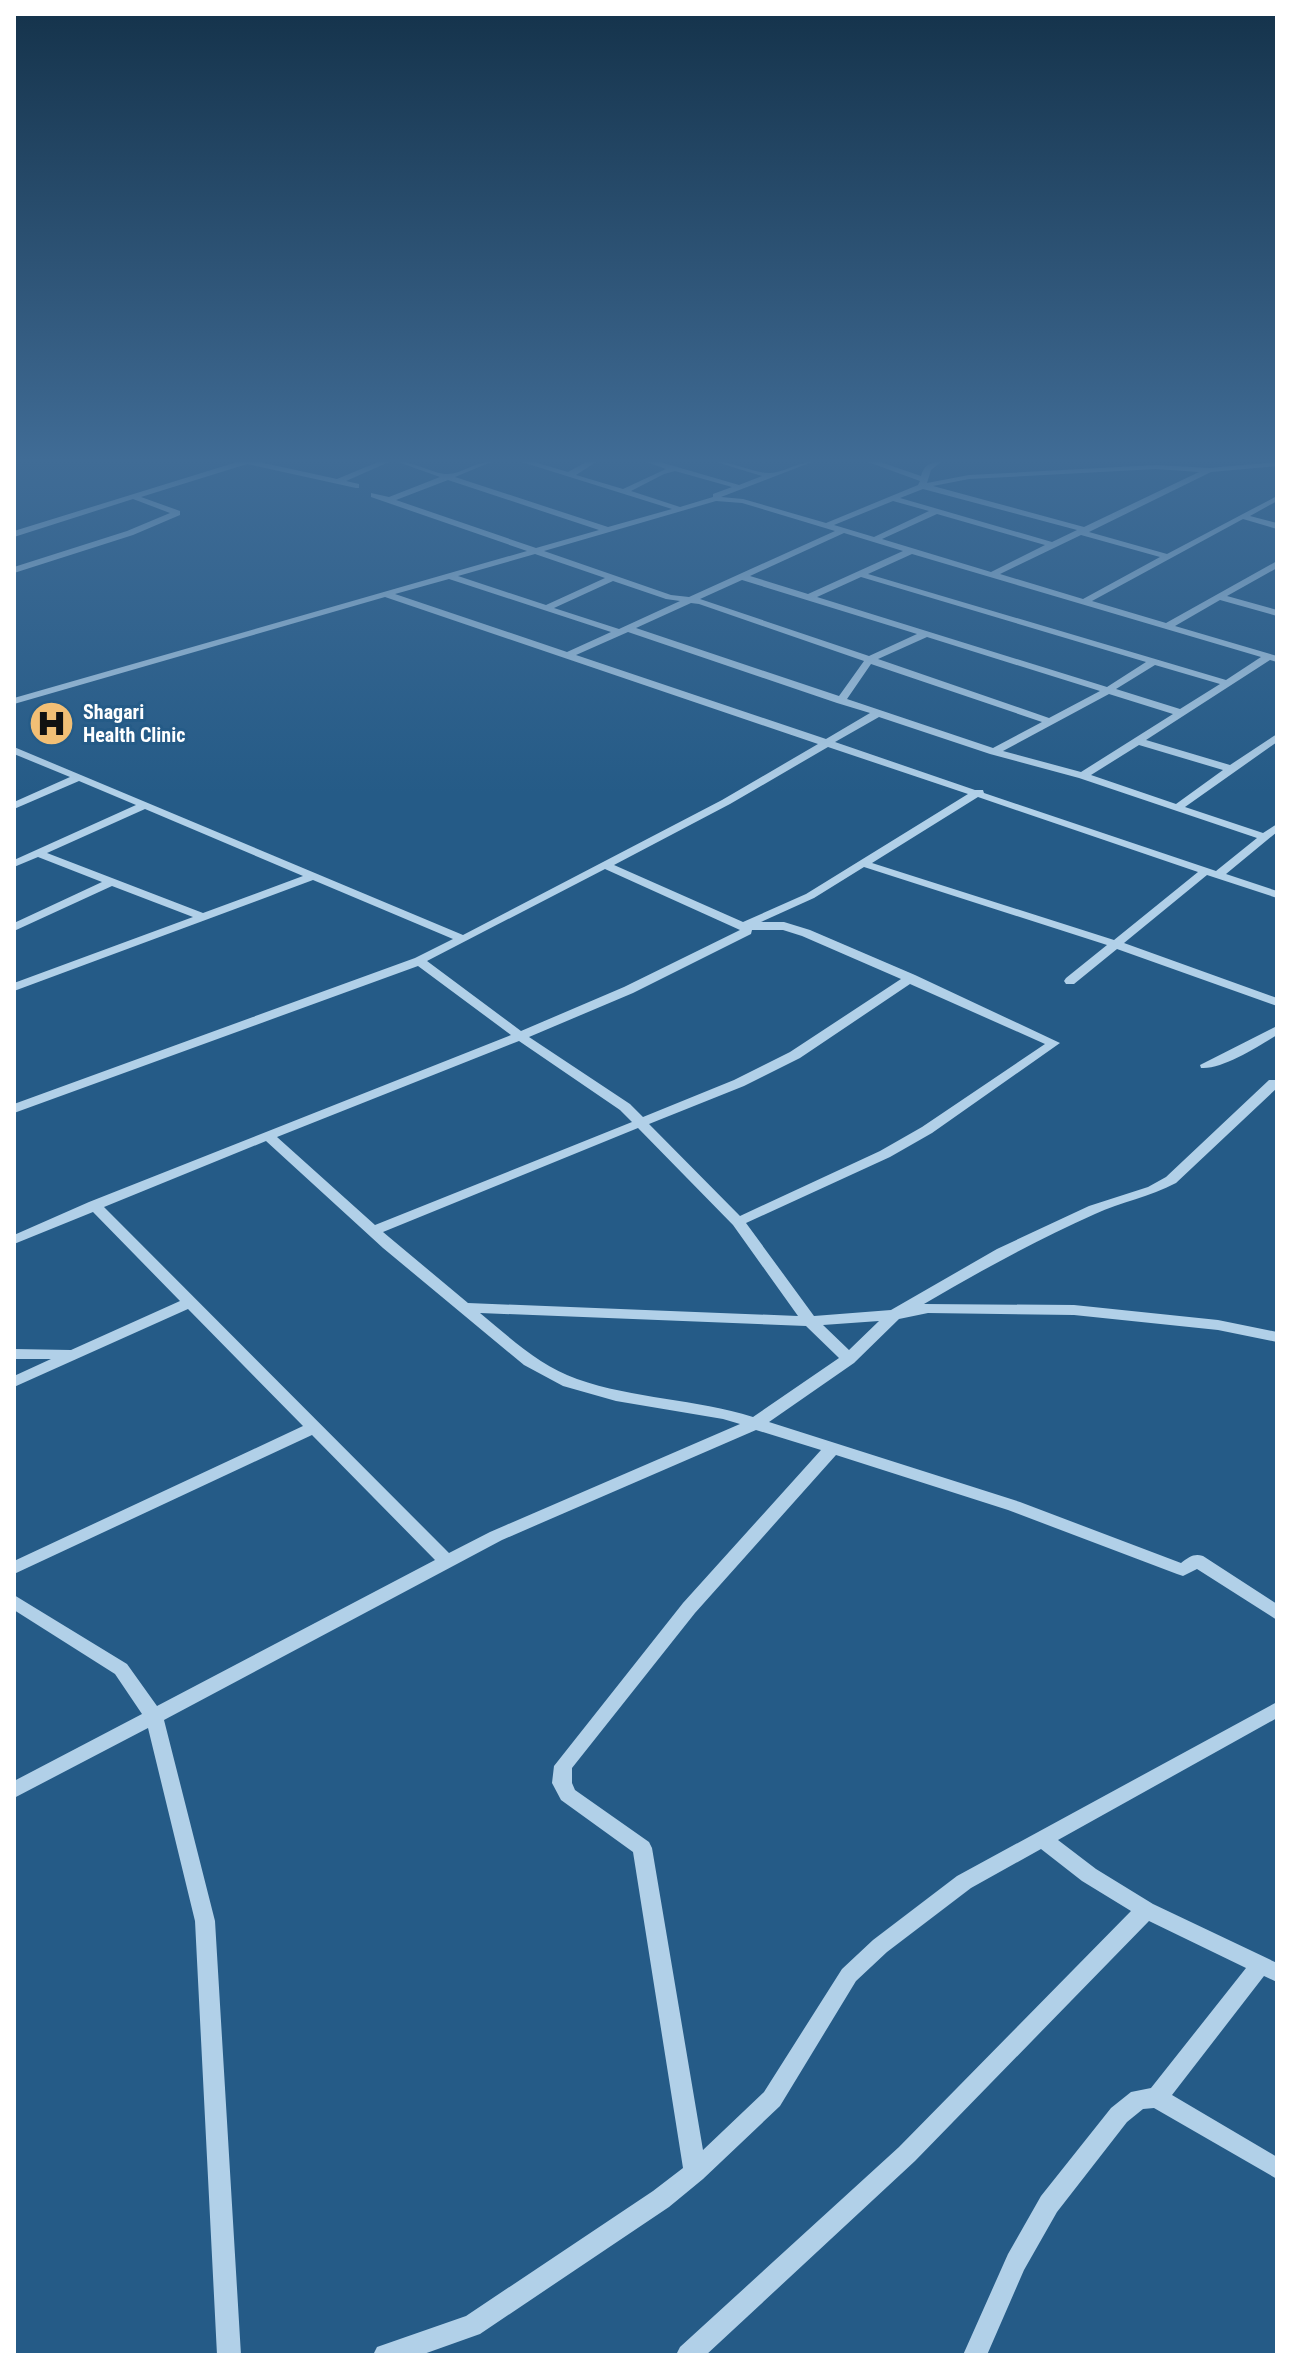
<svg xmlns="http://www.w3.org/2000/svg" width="1291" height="2369" viewBox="0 0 1291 2369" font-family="'Roboto Condensed',sans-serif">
<rect width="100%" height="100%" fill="#255b87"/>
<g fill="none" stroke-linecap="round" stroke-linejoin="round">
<g fill="#b1d0e8" fill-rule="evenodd">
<path d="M237,462H259L337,479L378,462H389L346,481L359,484V488H356L247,464L141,497L180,511V515L133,535L14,573V567L127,531L170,513L133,499L14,537V531Z"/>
<path d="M398,462C416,462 436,475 448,474C461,474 474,462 491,462L455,477L608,527L672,509L522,462H534L568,472L586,462H596L576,475L623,489L666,469L647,462H660L739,485L762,476L716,462C734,462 750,472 768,473C782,474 797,462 812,462L721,497L743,499L826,523L918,485L920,481L868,462H880L921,476C924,465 930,462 941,462L931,470L927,483L969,475L1156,465L1209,468L1277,462V466L1211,472L1089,532L1167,554L1277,496V501L1250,516L1277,523V529L1243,519L1092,601L1166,623L1277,561V568L1227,596L1277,610V616L1220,600L1175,626L1277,656V662L1270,660L1146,740L1230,765L1277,734V742L1185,807L1263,833L1277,824V832L1226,874L1277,891V898L1207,875L1124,943L1277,998V1006L1117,949L1074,984H1066L1064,981L1066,978L1107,945L864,867L814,898L761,922H784L810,930L915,975L1060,1043L932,1133L890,1157L746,1223L814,1316L891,1310L997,1249L1089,1206L1148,1187L1166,1177L1269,1080H1277V1088L1176,1183C1150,1197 1121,1202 1095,1214C1035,1241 980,1271 924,1304L1074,1305L1218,1320L1277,1332V1342L1218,1330L1074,1315L928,1313L899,1319L854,1363L769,1422L1020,1502L1181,1563C1189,1557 1194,1553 1203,1556L1277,1604V1620L1197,1569L1183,1576L1177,1574L1008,1510L836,1455L695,1613L572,1768V1783L575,1790L649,1842L652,1848L703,2150L764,2092L842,1969L873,1940L957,1876L1277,1702V1718L1058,1840L1096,1869L1153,1904L1277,1963V1982L1264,1976L1172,2095L1277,2157V2179L1154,2108L1143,2109L1127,2122L1057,2212L1024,2270L987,2355H963L1008,2254L1041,2196L1111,2108L1131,2092L1151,2088L1246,1968L1149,1921L915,2161L706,2355H676L680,2347L899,2147L1131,1911L1082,1881L1041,1849L971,1888L887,1952L856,1981L780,2106L703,2179L669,2207L480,2334L421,2355H373L377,2347L466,2316L653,2191L683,2168L633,1852L561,1800L552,1783L554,1766L683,1603L821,1450L756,1430L502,1540L164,1720L215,1921L241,2355H217L195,1921L148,1728L14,1798V1781L142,1714L115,1674L14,1610V1595L127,1664L157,1706L435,1560L312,1435L14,1574V1561L303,1426L188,1309L14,1387V1376L51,1359H14V1349L71,1350L180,1301L93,1212L14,1244V1235L89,1202L511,1035L418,966L14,1113V1104L415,958L453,939L313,880L14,991V983L193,917L112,886L14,931V923L102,882L38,857L14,867V860L136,805L79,781L14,809V802L70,777L14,754V747L463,935L722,800L818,744L385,597L14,704V698L527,551L371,497V493L389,497L440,477ZM1156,469L1199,472L1084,527L933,486L969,479ZM675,471L732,487L713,494V497L680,507L631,491L664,474ZM448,480L599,530L536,548L396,500ZM923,489L1077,530L1052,542L900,498ZM716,501L742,503L835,531L689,597L671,595L544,551ZM893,501L929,511L874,537L834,525ZM937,514L1045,545L991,572L882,539ZM844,533L903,551L808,594L750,576ZM1081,535L1160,557L1083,599L1000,574ZM535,554L605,578L546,605L458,576ZM912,554L1261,657L1226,680L868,574ZM861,577L1146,662L1107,687L817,597ZM449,579L611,632L567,652L395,594ZM742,580L917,634L869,656L700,599ZM613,581L666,599L680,601L619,629L554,608ZM691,603L699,604L864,661L839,696L636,628ZM628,632L837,703L870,713L826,739L576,655ZM927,637L1100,691L1049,718L878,659ZM871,664L1042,722L993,748L847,699ZM1155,665L1220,684L1180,709L1116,689ZM1109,694L1173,714L1081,772L1003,751ZM879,717L990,754L1079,778L1257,838L1216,871L984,793L983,790H975L835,742ZM1139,745L1223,770L1176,804L1091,775ZM828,747L968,794L806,894L743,922L614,865L730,804ZM978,797L1198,872L1114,940L872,863ZM145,809L303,876L203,913L47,853ZM605,869L740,930L624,987L521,1031L427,961ZM752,930H783L802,936L901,979L790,1052L734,1080L643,1117L630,1104L529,1037L633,993L751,934ZM910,984L1045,1044L922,1127L880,1151L740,1216L649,1124L744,1086L800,1058ZM519,1041L620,1110L632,1122L375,1225L277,1137ZM638,1128L733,1225L798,1316L468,1303L383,1232ZM266,1141L383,1248L524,1365L563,1386L616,1401L723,1419L740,1424L490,1532L449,1553L104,1207ZM480,1313L806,1326L839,1358L753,1417C696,1399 634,1399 577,1379C540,1366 510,1338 480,1313ZM879,1321L849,1350L823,1325Z"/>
<path d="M1277,1026V1035C1259,1046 1222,1070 1201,1068L1200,1065Z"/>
</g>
</g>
<linearGradient id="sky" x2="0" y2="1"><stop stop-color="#14324a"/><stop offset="0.58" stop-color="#406c96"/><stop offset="1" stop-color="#406c96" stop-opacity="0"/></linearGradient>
<rect width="1291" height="794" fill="url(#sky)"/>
<defs>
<symbol id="hospital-disc" viewBox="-11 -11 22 22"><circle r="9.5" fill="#f2bf75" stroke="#255b87"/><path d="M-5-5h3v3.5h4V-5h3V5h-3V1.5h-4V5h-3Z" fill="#111"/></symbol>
</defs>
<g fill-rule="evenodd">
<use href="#hospital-disc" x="26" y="698" width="51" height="51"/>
</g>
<g text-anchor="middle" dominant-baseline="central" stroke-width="6" stroke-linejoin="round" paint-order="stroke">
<g font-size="20" font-weight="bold" fill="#fff" stroke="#255b87" text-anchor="start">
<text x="83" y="712">Shagari<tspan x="83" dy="23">Health Clinic</tspan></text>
</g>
</g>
<rect width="1291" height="2369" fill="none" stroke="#ffffff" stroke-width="32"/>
</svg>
